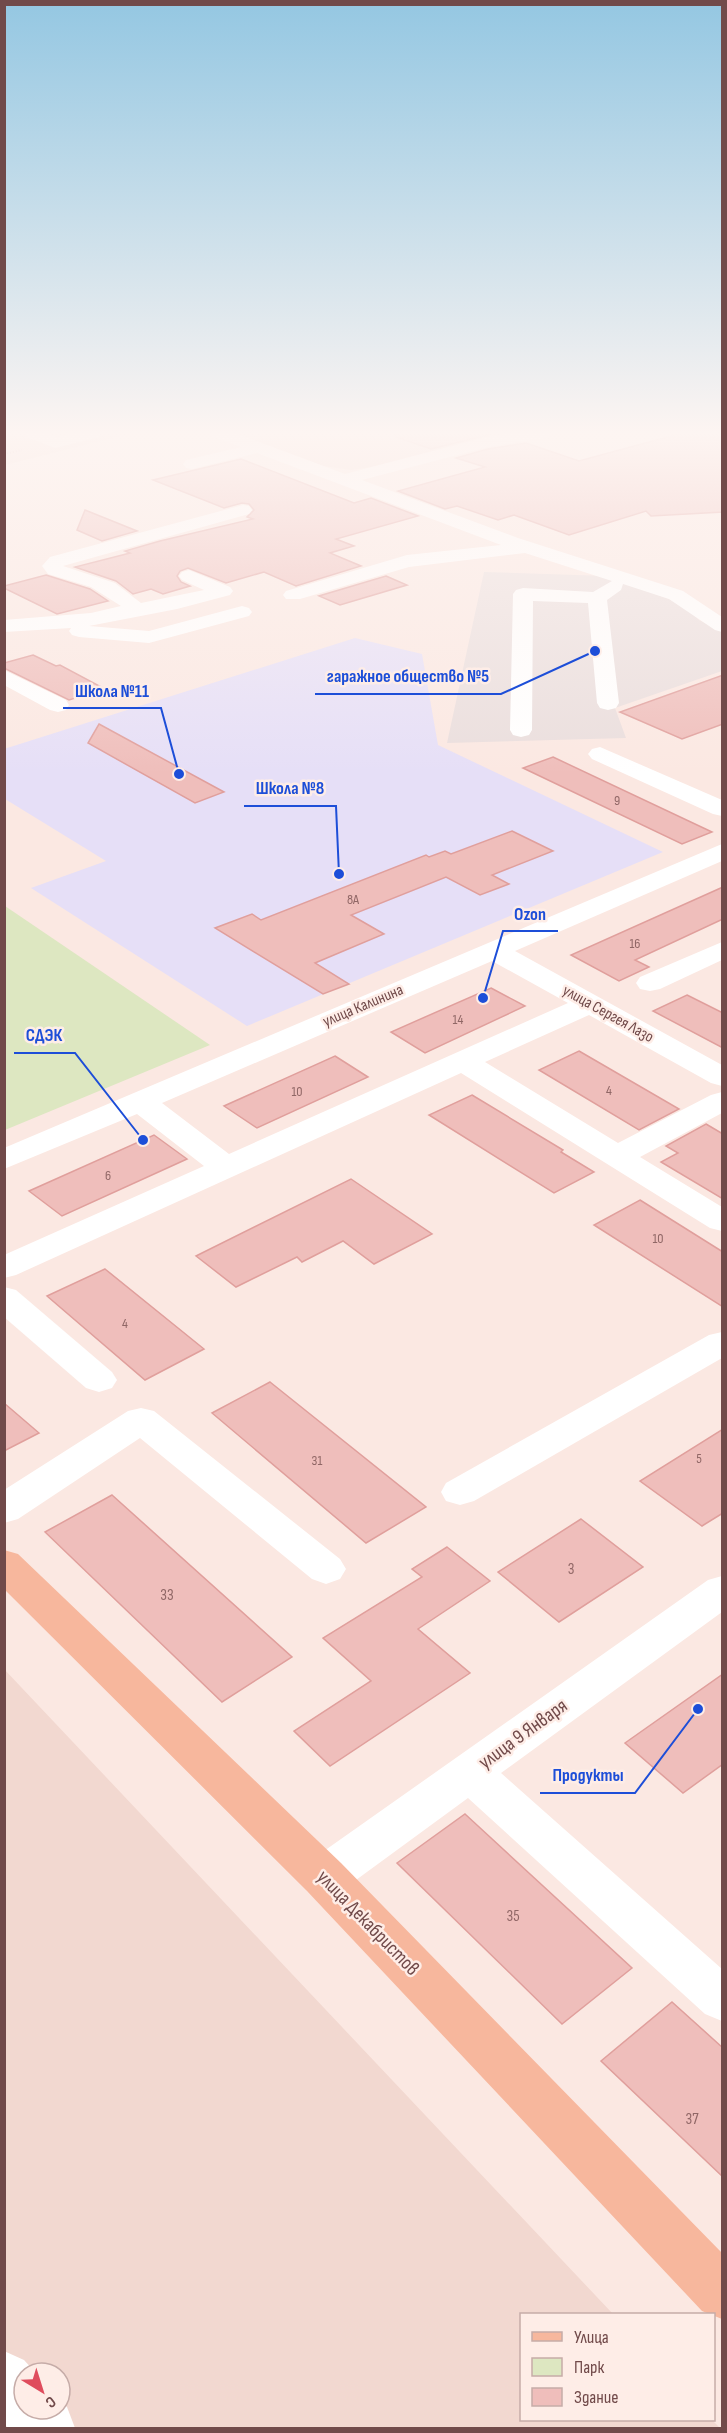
<svg xmlns="http://www.w3.org/2000/svg" width="727" height="2433" viewBox="0 0 727 2433" font-family="'Sofia Sans Condensed',sans-serif">
<rect width="100%" height="100%" fill="#fbe8e2"/>
<g fill="#f2d8d0" fill-rule="evenodd">
<path d="M5,433H132L5,465Z"/>
<path d="M231,433H525L474,440L371,467L351,470L323,466Z"/>
<path d="M4,1669L613,2314H522V2420H712L720,2428H5ZM24,2373H60V2409H24Z"/>
</g>
<path fill="#eadedd" d="M484,572L607,576L682,604L699,620L722,631V671L615,708L626,738L447,743Z"/>
<path fill="#e6dff7" d="M355,638L422,654L438,745L663,852L247,1026L31,888L106,861L5,799L4,749Z"/>
<path fill="#dde7c1" d="M5,906L210,1045L5,1130Z"/>
<g fill="#efbebb" stroke="#e09f9c" stroke-width="1.5">
<path d="M397,433H495L431,449L396,437Z"/>
<path d="M682,433H723V512L651,516L646,511L569,535L514,515L498,520L457,506L445,509L398,491L485,467L456,458L488,449L526,443L579,461Z"/>
<path d="M241,459L354,503L371,498L418,516L336,539L354,546L330,553L361,566L296,586L264,572L226,583L188,568L180,571L177,576L181,582L190,586L163,594L151,589L133,594L116,581L75,567L130,553L125,551L160,541L253,519L247,517L254,510L249,504L242,503L224,508L153,480Z"/>
<path d="M85,510L137,531L102,541L77,530Z"/>
<path d="M46,575L90,589L108,601L57,614L4,588V586Z"/>
<path d="M386,576L407,585L340,605L319,596Z"/>
<path d="M33,655L56,666L60,665L105,689L69,700L4,668V663Z"/>
<path d="M723,675V724L682,739L620,712Z"/>
<path d="M99,724L224,792L195,803L88,743Z"/>
<path d="M553,757L712,832L682,844L523,768Z"/>
<path d="M512,831L553,851L492,875L509,884L480,895L446,877L351,915L384,934L315,963L349,984L323,994L215,928L252,914L261,920L426,855L429,857L445,851L451,854Z"/>
<path d="M723,887V919L635,960L649,967L619,981L571,955Z"/>
<path d="M491,988L525,1006L425,1053L391,1032Z"/>
<path d="M687,995L723,1013V1048L653,1011Z"/>
<path d="M579,1051L679,1109L639,1130L539,1070Z"/>
<path d="M335,1056L368,1077L257,1128L224,1106Z"/>
<path d="M472,1095L563,1150L561,1152L594,1172L554,1193L429,1115Z"/>
<path d="M706,1124L723,1134V1199L661,1162L678,1153L666,1146Z"/>
<path d="M154,1135L187,1159L62,1216L29,1191Z"/>
<path d="M351,1179L432,1234L374,1264L343,1241L302,1262L297,1257L236,1287L196,1256Z"/>
<path d="M640,1200L723,1252V1307L594,1225Z"/>
<path d="M105,1269L204,1349L145,1380L47,1296Z"/>
<path d="M270,1382L426,1507L366,1543L212,1413Z"/>
<path d="M4,1403L39,1433L4,1451Z"/>
<path d="M723,1429V1513L702,1526L640,1481Z"/>
<path d="M112,1495L292,1657L222,1702L45,1532Z"/>
<path d="M581,1519L643,1567L559,1622L498,1572Z"/>
<path d="M447,1547L490,1581L418,1629L470,1673L330,1766L294,1731L371,1681L323,1638L422,1577L412,1569Z"/>
<path d="M723,1674V1764L683,1793L625,1743Z"/>
<path d="M465,1814L632,1968L562,2024L397,1863Z"/>
<path d="M672,2002L723,2048V2177L601,2061Z"/>
</g>
<g fill="none" stroke-linecap="round" stroke-linejoin="round">
<path stroke="#d3a19e" stroke-width="2" stroke-dasharray="1 2" stroke-linecap="butt" d="M4,454L22,450"/>
<g fill="#fff" fill-rule="evenodd">
<path d="M25,433H47L57,437L73,433H101L99,437L55,448L27,437Z"/>
<path d="M211,433H235L345,474L487,437L512,433H552L544,438L488,447L362,480L518,538L683,591L722,617V632L715,630L669,599L623,584L621,590L607,600L619,703L616,708L608,710L600,708L597,703L588,603L533,601L532,730L529,735L521,737L513,735L510,730L513,594L516,590L523,588L593,592L612,581L525,553L409,567L300,599H286L283,595L286,591L407,555L501,545L257,453L192,469L186,468L183,464L186,460L241,447L213,437Z"/>
<path d="M243,505L249,506L252,510L249,514L63,566L115,583L141,603L204,590L182,580L179,576L182,572L189,570L230,587L233,591L230,595L177,609L89,626L149,631L242,606L249,608L252,612L249,616L149,643L79,637L72,635L69,631L71,628L4,632V620L91,613L121,606L91,587L48,574L42,566L50,557Z"/>
<path d="M4,670L66,700L69,705L66,710L58,712L50,710L4,685Z"/>
<path d="M600,747L722,800V816L713,814L592,759L588,754L592,749Z"/>
<path d="M722,844V861L515,951L722,1065V1086L711,1083L589,1015L485,1062L618,1143L711,1095L722,1092V1113L640,1157L722,1207V1231L710,1228L461,1073L16,1275L4,1278V1255L204,1166L137,1114L4,1169V1148ZM492,961L568,1003L229,1154L162,1103Z"/>
<path d="M722,942V960L660,989L650,991L640,989L636,983L640,977Z"/>
<path d="M4,1287L16,1290L112,1372L117,1380L112,1388L99,1392L86,1388L4,1317Z"/>
<path d="M722,1332V1358L474,1501L460,1505L446,1501L441,1492L446,1483L709,1335Z"/>
<path d="M141,1408L154,1411L340,1559L346,1569L340,1579L326,1584L312,1579L140,1438L18,1519L4,1523V1490L128,1411Z"/>
<path d="M722,1576V1612L501,1773L722,1969V2021L705,2014L468,1798L341,1891L324,1897L307,1891L301,1877L307,1863L708,1580Z"/>
<path d="M4,2351L24,2360L36,2373H24V2409H60V2400L67,2407L75,2428H8L4,2424Z"/>
</g>
<path fill="#f7b79d" fill-rule="evenodd" d="M4,1550L18,1554L341,1863L722,2253V2319L702,2311L307,1891L4,1589Z"/>
</g>
<linearGradient id="sky" x2="0" y2="1"><stop stop-color="#94c7e2"/><stop offset="0.56" stop-color="#fdf5f2"/><stop offset="1" stop-color="#fdf5f2" stop-opacity="0"/></linearGradient>
<rect width="727" height="774" fill="url(#sky)"/>
<g text-anchor="middle" dominant-baseline="central" stroke-width="5" stroke-linejoin="round" paint-order="stroke">
<g font-size="14" fill="#906766">
<text x="617" y="800">9</text>
<text x="353" y="899">8А</text>
<text x="635" y="943">16</text>
<text x="458" y="1019">14</text>
<text x="609" y="1090">4</text>
<text x="297" y="1091">10</text>
<text x="108" y="1175">6</text>
<text x="658" y="1238">10</text>
<text x="125" y="1323">4</text>
<text x="699" y="1458">5</text>
<text x="317" y="1460">31</text>
</g>
<g font-size="16" fill="#714a4a" stroke="#feede7">
<text transform="translate(363 1006) rotate(-23)">улица Калинина</text>
<text transform="translate(608 1014) rotate(29)">улица Сергея Лазо</text>
</g>
<g font-size="16" fill="#906766">
<text x="571" y="1569">3</text>
<text x="167" y="1595">33</text>
<text x="513" y="1916">35</text>
<text x="692" y="2119">37</text>
</g>
<g font-size="20" fill="#714a4a" stroke="#feede7">
<text transform="translate(523 1734) rotate(-36)">улица 9 Января</text>
<text transform="translate(368 1923) rotate(46)">улица Декабристов</text>
</g>
</g>
<path fill="none" stroke="#1d4ed8" stroke-width="2" d="M595 651L501 694H315M179 774L161 708H63M339 874L336 806H244M483 998L503 931H558M143 1140L75 1053H14M698 1709L635 1793H540"/>
<g fill="#1d4ed8" stroke="#feede7" stroke-width="2">
<circle cx="595" cy="651" r="6"/>
<circle cx="179" cy="774" r="6"/>
<circle cx="339" cy="874" r="6"/>
<circle cx="483" cy="998" r="6"/>
<circle cx="143" cy="1140" r="6"/>
<circle cx="698" cy="1709" r="6"/>
</g>
<g font-size="18" text-anchor="middle" font-weight="bold" fill="#1d4ed8" stroke="#feede7" stroke-width="5" stroke-linejoin="round" paint-order="stroke">
<text x="408" y="682">гаражное общество №5</text>
<text x="112" y="697">Школа №11</text>
<text x="290" y="794">Школа №8</text>
<text x="530" y="920">Ozon</text>
<text x="44" y="1041">СДЭК</text>
<text x="588" y="1781">Продукты</text>
</g>
<rect width="727" height="2433" fill="none" stroke="#714a4a" stroke-width="12"/>
<rect x="520" y="2313" width="195" height="108" fill="#feede7" stroke="#c6aca8" stroke-width="1.5"/>
<rect x="532" y="2332" width="30" height="9" fill="#f7b79d" stroke="#c6aca8" stroke-width="1.5"/>
<text x="574" y="2343" font-size="18" fill="#714a4a">Улица</text>
<rect x="532" y="2358" width="30" height="18" fill="#dde7c1" stroke="#c6aca8" stroke-width="1.5"/>
<text x="574" y="2373" font-size="18" fill="#714a4a">Парк</text>
<rect x="532" y="2388" width="30" height="18" fill="#efbebb" stroke="#c6aca8" stroke-width="1.5"/>
<text x="574" y="2403" font-size="18" fill="#714a4a">Здание</text>
<g transform="translate(42 2391) rotate(142)"><circle r="28" fill="#feede7" stroke="#c6aca8" stroke-width="1.5"/>
<path d="M0-4.5L10 22L0 15L-10 22Z" fill="#df4c5d"/>
<text y="-9" font-size="16" font-weight="bold" text-anchor="middle" fill="#714a4a">С</text>
</g>
</svg>
